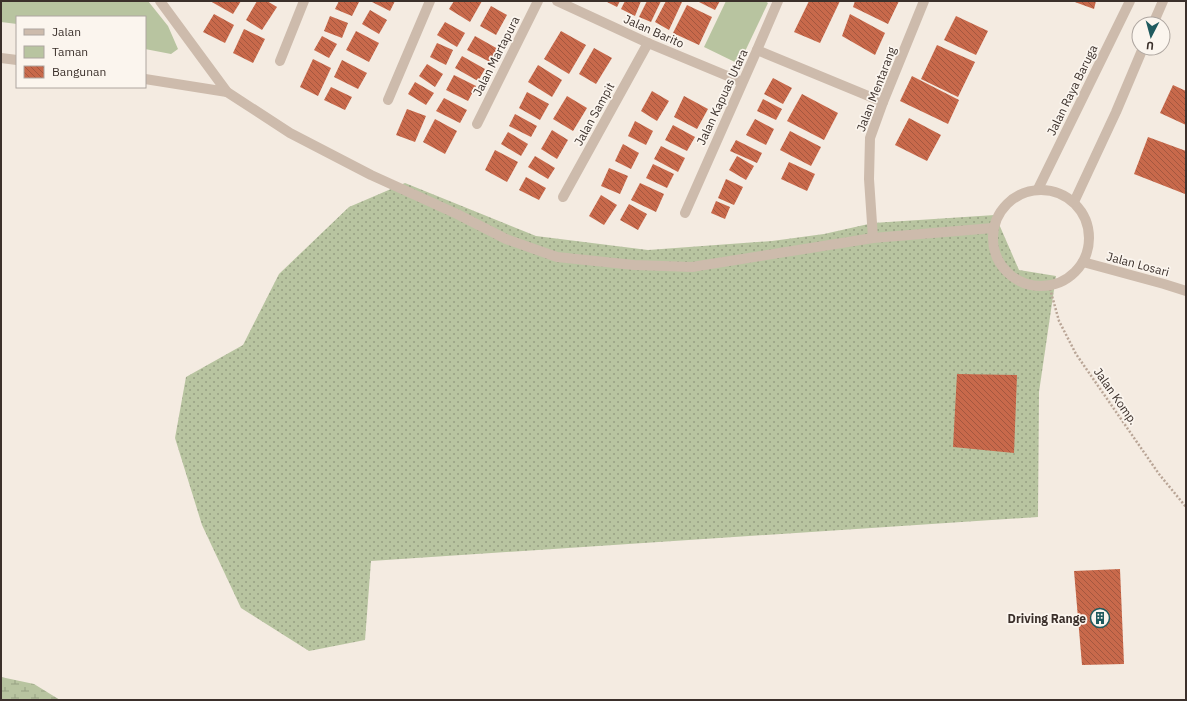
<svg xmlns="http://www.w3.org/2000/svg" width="1187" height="701" viewBox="0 0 1187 701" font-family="'IBM Plex Sans',sans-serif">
<defs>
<pattern id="wetland-marsh" width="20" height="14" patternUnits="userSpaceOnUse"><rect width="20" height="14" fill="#b8c4a0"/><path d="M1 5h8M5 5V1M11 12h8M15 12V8" fill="none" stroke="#97a083"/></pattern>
<pattern id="garden-dots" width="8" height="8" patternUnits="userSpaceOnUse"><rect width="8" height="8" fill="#b8c4a0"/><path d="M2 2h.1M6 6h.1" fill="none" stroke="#97a083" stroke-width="1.8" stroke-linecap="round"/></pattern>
<pattern id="building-back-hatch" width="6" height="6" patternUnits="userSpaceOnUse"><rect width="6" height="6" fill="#c8694b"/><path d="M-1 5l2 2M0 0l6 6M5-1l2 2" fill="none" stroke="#a4573f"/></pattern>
</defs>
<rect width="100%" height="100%" fill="#f4ebe1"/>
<g fill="#b8c4a0">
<path d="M1,1H148L168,26L178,49L171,54L145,49V17H17V24L1,22Z"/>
<path d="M726,1H765L768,3L739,64L704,47Z"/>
</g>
<path fill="url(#wetland-marsh)" d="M1,677L34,684L60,700H1Z"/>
<path fill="url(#garden-dots)" d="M405,183L536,236L648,250L772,241L824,234L873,223L995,215L1019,270L1056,276L1039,392L1038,517L371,561L365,640L309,651L241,608L202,525L175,438L186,377L243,345L279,274L349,207Z"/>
<g fill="url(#building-back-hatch)">
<path d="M210,1H241L233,14Z"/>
<path d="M257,1H267L277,7L262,30L246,20Z"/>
<path d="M339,1L359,2L352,16L335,9Z"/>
<path d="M370,1H395L390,11Z"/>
<path d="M454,1H482L470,22L449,9Z"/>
<path d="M605,1H620L617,7Z"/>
<path d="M625,1H641L635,16L621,9Z"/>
<path d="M647,1H661L651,22L639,17Z"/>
<path d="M666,1H680L682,2L669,30L655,22Z"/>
<path d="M697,1H720L715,10Z"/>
<path d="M809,1H840L820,43L794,32Z"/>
<path d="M855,1H899L888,24L853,7Z"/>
<path d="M1072,1H1096L1094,9Z"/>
<path d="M687,5L712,17L699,45L673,33Z"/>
<path d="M491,6L507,15L496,35L480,26Z"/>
<path d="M370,10L387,20L379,34L362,24Z"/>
<path d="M214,14L234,25L225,43L203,32Z"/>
<path d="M850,14L885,33L875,55L842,36Z"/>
<path d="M330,16L348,23L342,38L324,31Z"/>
<path d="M956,16L988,31L976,55L944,40Z"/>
<path d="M445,22L465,33L457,47L437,35Z"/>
<path d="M244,29L265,39L253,63L233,53Z"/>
<path d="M356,31L379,43L369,62L346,50Z"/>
<path d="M561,31L586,45L569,74L544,59Z"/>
<path d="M322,36L337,44L329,58L314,50Z"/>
<path d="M475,36L498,49L490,62L467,50Z"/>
<path d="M437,43L453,50L446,65L430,57Z"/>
<path d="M937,45L975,62L958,97L921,79Z"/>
<path d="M594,48L612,58L596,84L579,74Z"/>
<path d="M462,56L485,69L478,81L455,68Z"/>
<path d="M313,59L331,68L318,96L300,87Z"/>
<path d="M342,60L367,73L358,89L334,77Z"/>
<path d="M427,64L443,74L435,87L419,76Z"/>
<path d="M538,65L562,80L552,97L528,82Z"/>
<path d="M454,75L476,86L468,101L446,90Z"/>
<path d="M912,76L959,100L948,124L900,101Z"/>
<path d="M773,78L792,88L783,104L764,94Z"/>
<path d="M415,82L434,93L426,105L408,94Z"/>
<path d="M1173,85L1186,91V125L1160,113Z"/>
<path d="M331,87L352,97L345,110L324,100Z"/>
<path d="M652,91L669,101L657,121L641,111Z"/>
<path d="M527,92L549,104L540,120L519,108Z"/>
<path d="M802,94L838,113L824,140L787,121Z"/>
<path d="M567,96L587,108L573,131L553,119Z"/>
<path d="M684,96L708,109L697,129L674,117Z"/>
<path d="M444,98L467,110L460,123L436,111Z"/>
<path d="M763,99L782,109L776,120L757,111Z"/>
<path d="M407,109L426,116L415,142L396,135Z"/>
<path d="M515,114L537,126L531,137L509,126Z"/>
<path d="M909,118L941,135L927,161L895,145Z"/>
<path d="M435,119L457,131L445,154L423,142Z"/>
<path d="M755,119L774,129L766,145L746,135Z"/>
<path d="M635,121L653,131L646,145L628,136Z"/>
<path d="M673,125L695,137L687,151L665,140Z"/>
<path d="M552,130L568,140L557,159L541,149Z"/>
<path d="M790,131L821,147L811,166L780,150Z"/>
<path d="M508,132L528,144L521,156L501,144Z"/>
<path d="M1148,137L1186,151V190L1185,194L1134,174Z"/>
<path d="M736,140L762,153L757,163L730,151Z"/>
<path d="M623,144L639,153L631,169L615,161Z"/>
<path d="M661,146L685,158L678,172L654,159Z"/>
<path d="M495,150L518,162L507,182L485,170Z"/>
<path d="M535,156L555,168L548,179L528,167Z"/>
<path d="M737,156L754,166L746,180L729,170Z"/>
<path d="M789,162L815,174L807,191L781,179Z"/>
<path d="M653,164L674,174L667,188L646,178Z"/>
<path d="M609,168L628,176L620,194L601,186Z"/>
<path d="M526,177L546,188L539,200L519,190Z"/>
<path d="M726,179L743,187L734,205L718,198Z"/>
<path d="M640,183L664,194L656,212L631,200Z"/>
<path d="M601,195L617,205L604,225L589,216Z"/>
<path d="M716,201L730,207L725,219L711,213Z"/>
<path d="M629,204L647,214L638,230L620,220Z"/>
<path d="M957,374L1017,375L1014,453L953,447Z"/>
<path d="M1120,569L1124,664L1082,665L1074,571Z"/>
</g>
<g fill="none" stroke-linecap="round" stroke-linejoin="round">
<path stroke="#b9a596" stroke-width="2.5" stroke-dasharray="2 2" stroke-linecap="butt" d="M1049,285L1059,321L1076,354L1159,474L1186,507"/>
<g stroke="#cdbbac" stroke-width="10">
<path d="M160,1L227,92L290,133L371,175L457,214L506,239L557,257L634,265L692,267L873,238L993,228"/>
<path d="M557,1L648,43L742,82"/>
<path d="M1153,24L1163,1"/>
<path d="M757,50L778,1"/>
<path d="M1,58L17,60"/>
<path d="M280,61L304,1"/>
<path d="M145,79L227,92"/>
<path d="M388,100L430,1"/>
<path d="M477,124L538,1"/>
<path d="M1038,189L1130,1"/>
<circle cx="1041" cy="238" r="48"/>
<path d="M563,197L648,43"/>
<path d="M1074,202L1116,112L1143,48"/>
<path d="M685,213L757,50L883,102"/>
<path d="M873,238L869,179L870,138L883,102L924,1"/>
<path d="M1083,262L1164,284L1186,291"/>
</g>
</g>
<defs>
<symbol id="building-ring" viewBox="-11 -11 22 22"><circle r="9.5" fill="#fbf5ee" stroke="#1f5a5e" stroke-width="1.5"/><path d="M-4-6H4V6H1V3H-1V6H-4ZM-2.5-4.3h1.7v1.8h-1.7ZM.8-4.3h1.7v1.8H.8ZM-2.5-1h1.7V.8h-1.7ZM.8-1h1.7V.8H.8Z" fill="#1f5a5e"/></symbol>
</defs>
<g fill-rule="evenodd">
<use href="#building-ring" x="1089" y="607" width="22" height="22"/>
</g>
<g text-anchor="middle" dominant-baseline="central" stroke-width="3.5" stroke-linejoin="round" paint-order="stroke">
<g font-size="12" fill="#3b302b" stroke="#fbf5ee">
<text transform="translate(654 31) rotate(24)">Jalan Barito</text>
<text transform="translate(496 56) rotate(-63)">Jalan Martapura</text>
<text transform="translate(876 89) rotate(-69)">Jalan Mentarang</text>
<text transform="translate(1072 90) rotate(-64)">Jalan Raya Baruga</text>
<text transform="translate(722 97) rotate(-65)">Jalan Kapuas Utara</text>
<text transform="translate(594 114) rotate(-61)">Jalan Sampit</text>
<text transform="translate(1138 264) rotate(15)">Jalan Losari</text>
<text transform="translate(1116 396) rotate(55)">Jalan Komp.</text>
</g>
<g font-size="12" font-weight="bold" fill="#3b302b" stroke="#fbf5ee" text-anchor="end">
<text x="1086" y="618">Driving Range</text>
</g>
</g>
<rect width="1187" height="701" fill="none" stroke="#3b302b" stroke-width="4"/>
<rect x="16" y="16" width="130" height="72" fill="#fbf5ee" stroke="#aea6a0"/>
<rect x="24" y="29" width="20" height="6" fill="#cdbbac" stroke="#aea6a0"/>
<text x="52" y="36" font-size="12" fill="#3b302b">Jalan</text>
<rect x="24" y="46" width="20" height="12" fill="#b8c4a0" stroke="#aea6a0"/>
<text x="52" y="56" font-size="12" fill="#3b302b">Taman</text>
<rect x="24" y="66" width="20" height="12" fill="url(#building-back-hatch)" stroke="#aea6a0"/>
<text x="52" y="76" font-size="12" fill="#3b302b">Bangunan</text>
<g transform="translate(1151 36) rotate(186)"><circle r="19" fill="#fbf5ee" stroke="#aea6a0"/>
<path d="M0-3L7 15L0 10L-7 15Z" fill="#1f5a5e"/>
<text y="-6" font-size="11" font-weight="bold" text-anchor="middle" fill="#3b302b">U</text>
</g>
</svg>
